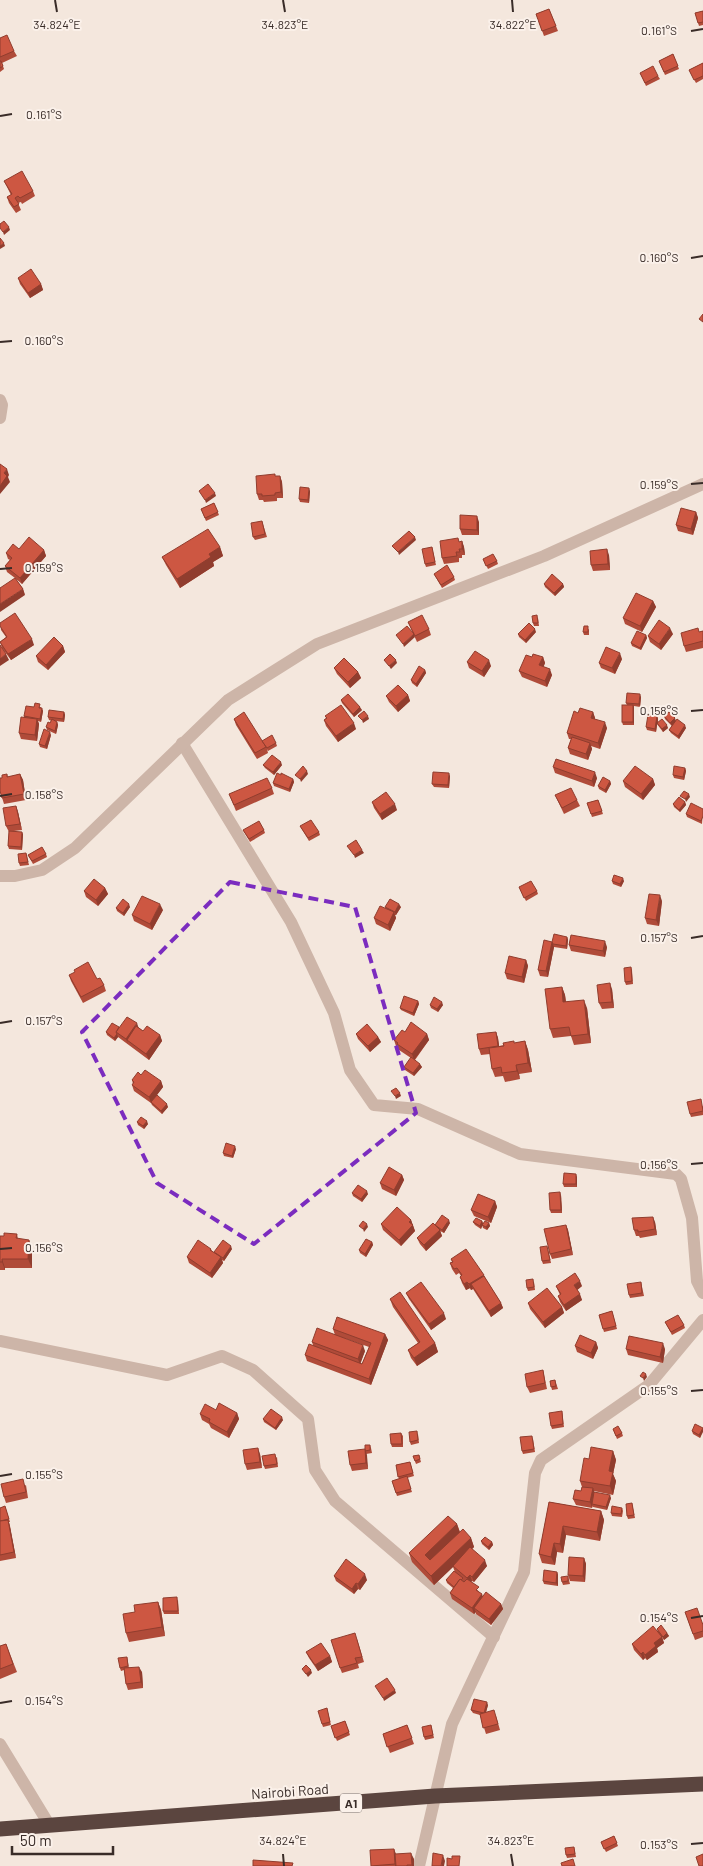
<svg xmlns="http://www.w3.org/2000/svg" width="703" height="1866" viewBox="0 0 703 1866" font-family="Barlow,sans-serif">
<rect width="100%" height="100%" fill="#f4e7dd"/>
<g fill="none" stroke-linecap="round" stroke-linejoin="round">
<g stroke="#cdb5a8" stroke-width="12">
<path d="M0,400L2,405L0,418"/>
<path d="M182,743L291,922L334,1013L350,1070L374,1105L418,1109L520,1154L676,1174L681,1179L692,1218L697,1281L703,1293"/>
<path d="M0,876H15L42,870L75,848L228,700L317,644L544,556L703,484"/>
<path d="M0,1341L167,1375L222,1356L253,1370L308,1419L315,1470L335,1501L494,1637"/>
<path d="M0,1744L50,1826"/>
<path d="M419,1866L452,1724L524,1572L535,1473L541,1460L649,1385L703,1320"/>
</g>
<path stroke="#5b453f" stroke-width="15" d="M0,1829L435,1796L703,1784"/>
</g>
<g fill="#b04b39" fill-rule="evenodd">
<path d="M549,9L558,31L544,36L536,14Z"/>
<path d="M703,11V25L699,26L695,13Z"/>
<path d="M0,38L14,51L17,56L2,63L4,69L0,72Z"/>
<path d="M673,54L679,69L665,75L659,61Z"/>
<path d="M703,63V79L696,83L689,70Z"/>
<path d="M640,73L658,76L660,79L646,86Z"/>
<path d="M4,181L33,191L35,196L22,204L21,202L18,203L21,210L16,213L9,203L7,197L11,195Z"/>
<path d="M18,278L41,284L43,290L30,298L20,284Z"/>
<path d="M275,474V476H280L282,482L283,498H277V501L264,502L263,500H259L257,494Z"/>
<path d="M310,491L309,503L300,502L299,499Z"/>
<path d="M214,503L219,515L206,521L201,509Z"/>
<path d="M696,512L698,518L693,535L678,531L676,525Z"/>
<path d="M262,521L267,537L255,540L253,537Z"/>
<path d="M479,522V535H462L460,529Z"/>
<path d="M462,541L464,547L465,555H462V558H459V562L444,564L442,558L460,542Z"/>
<path d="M220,547L223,556L213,562L214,566L180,588L166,565L162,557Z"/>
<path d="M432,547L436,565L426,567L425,564Z"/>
<path d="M19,549L44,550L46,556L22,584L16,579L23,589L25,595L15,578L7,572L5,566L10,560L8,559L6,553Z"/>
<path d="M609,555L610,570L593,571L591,565Z"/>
<path d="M483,559L497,561L498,564L488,569Z"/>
<path d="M434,574L454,577L455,580L442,588Z"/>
<path d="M544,584H563L564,587L555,596L545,587Z"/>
<path d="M653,601L656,607L642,632L625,624L623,618Z"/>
<path d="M538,618L539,626H534L533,623Z"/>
<path d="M408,622L429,629L431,635L417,642Z"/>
<path d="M0,623L34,645L11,660L2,648L0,642L6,637L1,630Z"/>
<path d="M589,629V635H584L583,632Z"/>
<path d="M703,631V648L686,652L684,646L700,632Z"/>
<path d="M536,632L526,643L519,637L518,634Z"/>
<path d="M673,634L661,650L650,642L648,636Z"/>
<path d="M646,635L647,638L641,650L632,646L631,643Z"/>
<path d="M63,646L65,652L48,670L38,662L36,656Z"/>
<path d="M532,657H543L545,663L543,667L552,675L547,687L522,677L519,671Z"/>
<path d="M622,659L615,674L601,668L599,663Z"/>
<path d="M467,662L491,666L484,677L469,668Z"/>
<path d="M334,668L358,672L361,678L350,688L337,674Z"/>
<path d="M425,670L426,673L417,687L412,683L411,680Z"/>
<path d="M408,695L410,701L398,712L389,702L386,696Z"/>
<path d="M641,697L640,707L634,706V725H623L622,722L627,705L626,703Z"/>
<path d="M341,700L362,710L354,717L342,703Z"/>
<path d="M34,707H41V708L43,711L41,722L38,721L39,724L37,741L21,739L19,733L24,716Z"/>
<path d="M64,712L65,715L64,722L55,721L57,722L58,725L56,734L47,730L46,727L52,721L49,720L48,717Z"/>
<path d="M593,712L595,718V719L607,728L600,749L591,746L592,749L588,760L570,754L568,748L571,739H569L567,733L578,713Z"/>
<path d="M325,716L356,729L338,742L326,726L324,720L326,718Z"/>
<path d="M657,716L658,719V722L668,728L663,732L657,724L656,732L647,730L646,727Z"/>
<path d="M664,716L676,721L686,728L679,739L671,733L669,730L674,723L672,726L665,719Z"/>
<path d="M234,719L262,741L276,743L277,746L268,751L267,749L268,753L257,759L236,725Z"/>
<path d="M51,735L47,749L40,747L39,744Z"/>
<path d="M263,765H282L274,775L265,768Z"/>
<path d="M553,767L597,778L594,787L555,773Z"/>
<path d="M685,768L686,771L684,780L674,778L673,775Z"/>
<path d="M7,774L8,777L20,774L23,780L26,800L4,804L0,791L2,778Z"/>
<path d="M450,776L449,788L434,787L432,784Z"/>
<path d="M293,779L294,782L290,792L274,786L273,783Z"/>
<path d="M653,779L655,785L643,800L625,787L623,781Z"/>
<path d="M610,781L611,784L606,793L599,789L598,786Z"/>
<path d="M272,788L274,794L236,811L229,794Z"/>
<path d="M555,795L577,800L580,806L564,814Z"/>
<path d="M598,800L603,814L592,817L587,803Z"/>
<path d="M372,802L397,810L382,820L374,808Z"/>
<path d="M685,802L686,805L680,812L674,807L673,804Z"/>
<path d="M16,806L18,812L22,830L14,831L23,834L22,850L9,849L8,846L9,832L6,826Z"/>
<path d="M703,809L702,824L687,817L686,814Z"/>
<path d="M300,826L319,832L320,835L309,841Z"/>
<path d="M243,830H264L265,833L250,842Z"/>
<path d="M26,853L29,865L20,866L19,863Z"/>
<path d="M46,854L47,857L33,864L28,855Z"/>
<path d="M612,881H624L621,887L613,884Z"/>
<path d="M519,887L537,891L538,894L526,901Z"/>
<path d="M105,888L108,894L98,906L86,897L84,891Z"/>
<path d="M662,901L659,926L647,924L645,918Z"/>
<path d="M130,907L124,916L117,911L116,908Z"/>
<path d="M385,907H401L396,915H395L396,918L390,931L376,924L374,918L386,909Z"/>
<path d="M163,910L152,930L134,921L132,915Z"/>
<path d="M567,937L568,940L567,949L554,947L548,977L540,976L538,970L552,942Z"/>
<path d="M569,945L607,947L605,957L571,951Z"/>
<path d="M526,960L528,966L524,983L507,979L505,973Z"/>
<path d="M631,967L632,970L633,984L626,985L625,982Z"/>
<path d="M69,975L97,979L104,985L106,991L83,1003L71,981Z"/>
<path d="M562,987L565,995L566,1002L587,1008L591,1043L574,1045L571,1036L553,1038L550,1029Z"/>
<path d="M612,989L614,1008L602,1009L599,1003Z"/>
<path d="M418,1001L419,1004L414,1016L401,1010L400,1008Z"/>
<path d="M430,1005H443L438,1012L431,1008Z"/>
<path d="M119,1027H138L143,1031L160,1035L162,1041L149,1060L118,1037L115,1041L107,1035L106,1032Z"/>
<path d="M405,1032L427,1034L429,1040L415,1060L422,1067L414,1076L405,1070L404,1067L411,1058L399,1050L398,1048L396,1046L394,1040Z"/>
<path d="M496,1032L498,1038L499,1046L515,1043L525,1041L528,1050L532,1072L519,1074L520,1079L505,1082L503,1076L495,1077L492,1069L490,1054L481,1055L479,1049Z"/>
<path d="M356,1034L378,1037L381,1042L370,1052L358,1039Z"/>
<path d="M141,1075L161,1081L163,1087L156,1096L168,1107L162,1114L152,1105L151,1103L134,1091L132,1085L133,1084L132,1080Z"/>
<path d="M703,1106V1115L691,1117L690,1114Z"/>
<path d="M137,1122L148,1124L144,1129L138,1125Z"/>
<path d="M236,1149L233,1158L224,1156L223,1153Z"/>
<path d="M402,1175L404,1180L396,1196L382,1189L380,1183Z"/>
<path d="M577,1177V1187H564L563,1184Z"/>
<path d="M352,1193L368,1194L362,1202L353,1196Z"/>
<path d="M561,1195L562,1213H551L550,1210Z"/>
<path d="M495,1201L497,1207L491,1223L474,1216L471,1210Z"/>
<path d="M411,1220L415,1231L401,1246L383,1230L381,1224Z"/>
<path d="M482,1221L483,1223H489L490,1226L487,1230L483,1228L482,1225L481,1229L475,1225L473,1222Z"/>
<path d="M655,1222L657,1235L640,1238L639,1236H636L634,1230Z"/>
<path d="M450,1223L444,1233L440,1231L442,1236L426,1251L420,1244L417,1238L435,1225Z"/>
<path d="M566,1225L568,1230L573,1255L552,1259L550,1254Z"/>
<path d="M17,1234L18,1239L29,1240L32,1249V1268H5V1270H0V1236H4Z"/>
<path d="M372,1242L373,1245L366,1257L360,1253L359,1250Z"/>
<path d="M211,1249L212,1251L214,1253L232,1249L224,1261L222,1260L223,1263L212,1278L189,1263L187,1257Z"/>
<path d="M548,1249L551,1263L543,1264L542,1261Z"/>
<path d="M451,1259L485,1278L501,1303L503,1308L491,1317L473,1289L471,1290L470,1288L466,1290L462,1283L460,1277L461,1276L459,1273L456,1275L452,1269L450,1263L452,1262Z"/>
<path d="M534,1282L535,1290L528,1291L527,1288Z"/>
<path d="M641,1282L644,1296L630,1298L629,1295Z"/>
<path d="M556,1286H582L577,1290L582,1300L566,1311L560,1302L558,1296L560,1295Z"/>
<path d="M406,1293L446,1319L431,1330L409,1299Z"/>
<path d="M390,1299L435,1343L438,1352L417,1366L411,1358L408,1350L418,1343L393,1307Z"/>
<path d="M528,1303L562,1307L564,1313L545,1328L530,1309Z"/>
<path d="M612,1311L617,1329L604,1332L599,1315Z"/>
<path d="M665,1322L684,1325L685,1328L672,1335Z"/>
<path d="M333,1329L385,1334L388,1340L371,1385L307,1361L305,1355L313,1345L312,1342L335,1335ZM344,1338L369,1347L362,1364L360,1363L365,1351Z"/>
<path d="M596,1342L598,1348L593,1359L577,1352L575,1346Z"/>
<path d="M626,1349H665L663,1363L628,1355Z"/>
<path d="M543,1370L547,1389L530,1393L527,1387Z"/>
<path d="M555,1380L558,1389L552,1390L550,1381Z"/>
<path d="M562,1411L564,1427L552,1429L551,1426Z"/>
<path d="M237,1413L239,1419L229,1438L211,1428L209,1424L202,1420L200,1414Z"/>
<path d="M263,1419L283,1420L276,1430L264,1422Z"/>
<path d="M703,1428L700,1438L693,1434L692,1431Z"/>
<path d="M613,1429L622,1433L623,1436L617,1439Z"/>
<path d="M401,1433L403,1436V1447H392L391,1444Z"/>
<path d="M418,1434L419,1443L411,1445L410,1442Z"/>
<path d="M533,1439L535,1452L523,1454L522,1451Z"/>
<path d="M370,1445L371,1448L372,1453L366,1454L368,1469L352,1471L350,1465Z"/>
<path d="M613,1451L616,1460L613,1474L616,1481L613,1495L594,1491V1493L611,1498L607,1510L593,1507V1506L592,1508L576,1505L573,1499L581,1491L582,1487L580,1481L589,1459Z"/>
<path d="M260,1454L262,1468L247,1470L245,1464Z"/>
<path d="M419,1455L421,1462L416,1464L413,1456Z"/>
<path d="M277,1457L278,1467L265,1469L264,1466Z"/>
<path d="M410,1462L414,1476L407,1478L412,1492L397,1496L392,1481L399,1479L396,1465Z"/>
<path d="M26,1485L28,1498L6,1503L4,1497Z"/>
<path d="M549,1502L601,1511L604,1520L600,1541L566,1535L563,1553L557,1552L555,1565L542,1563L539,1554Z"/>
<path d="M632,1503L635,1518L628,1519L627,1516Z"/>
<path d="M5,1506L10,1522H9L16,1558L0,1561V1508Z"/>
<path d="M622,1508L623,1511L622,1517L612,1516L611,1513Z"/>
<path d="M457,1524L460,1532L471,1538L474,1547L472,1549L487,1566L474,1582L472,1581L471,1582L483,1597L501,1604L503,1609L491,1625L476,1614V1612L474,1614L452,1599L450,1593L453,1588L447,1583L446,1580L455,1572L453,1567L434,1585L412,1562L409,1553Z"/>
<path d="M481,1541L492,1542L493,1545L489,1550L482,1544Z"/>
<path d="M584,1558L586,1564L585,1582L570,1581L568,1575Z"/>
<path d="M557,1572L558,1575V1586L544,1584L543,1581Z"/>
<path d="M334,1576L367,1580L360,1590L358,1589L354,1594L336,1581Z"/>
<path d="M568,1576L570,1584L563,1585L562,1582Z"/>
<path d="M178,1600L179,1614H164L163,1611Z"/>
<path d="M158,1602L161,1610L165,1636L129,1642L126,1633L135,1612Z"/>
<path d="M685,1612L703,1625V1637L695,1640Z"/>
<path d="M657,1629L667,1633L669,1636L664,1640L662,1637L664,1643L657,1648L658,1652L647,1660L645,1658L643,1660L634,1650L632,1644L658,1632Z"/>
<path d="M357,1639L364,1662L358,1664L359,1668L342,1673L340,1668Z"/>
<path d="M6,1644L17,1672L0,1679V1646Z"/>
<path d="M306,1652L330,1656L332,1662L318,1671L309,1658Z"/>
<path d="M127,1657L129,1668L142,1672L143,1688L128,1690L126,1684L124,1670L121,1671L120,1668Z"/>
<path d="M488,1705L486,1712L496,1716L500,1730L486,1734L480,1715L473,1713L471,1710Z"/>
<path d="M327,1708L331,1725L323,1727L322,1724Z"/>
<path d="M345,1721L350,1735L337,1741L331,1726Z"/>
<path d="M407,1725L414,1744L390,1753L383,1734Z"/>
<path d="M431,1725L434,1738L425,1740L424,1737Z"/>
<path d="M614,1836L618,1846L606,1852L601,1842Z"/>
<path d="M574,1847L576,1857L567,1858L566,1855Z"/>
<path d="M394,1849L396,1854L414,1859V1866H371Z"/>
</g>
<g fill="#903d2e">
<path d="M9,227L10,230L4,235L3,232Z"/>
<path d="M4,243L5,246L0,249V246Z"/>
<path d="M41,284L43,290L30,298L28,293Z"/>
<path d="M7,469L9,475L8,477L10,482L0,494V486L4,473Z"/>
<path d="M280,476L282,482L283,498L281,492Z"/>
<path d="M309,488L310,491L309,503L308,500Z"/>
<path d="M215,493L216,496L206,503L205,500Z"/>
<path d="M696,512L698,518L693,535L691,529Z"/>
<path d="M477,516L479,522V535L477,530Z"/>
<path d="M415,537L416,540L399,555L398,552Z"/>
<path d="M462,541L464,547L465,555L462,549Z"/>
<path d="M220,547L223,556L213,562L214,566L180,588L177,579L209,554Z"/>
<path d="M607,549L609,555L610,570L608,564Z"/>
<path d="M44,550L46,556L22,584L20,578Z"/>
<path d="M563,584L564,587L555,596L554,593Z"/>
<path d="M23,589L25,595L0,612V604Z"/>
<path d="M653,601L656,607L642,632L640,626Z"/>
<path d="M670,628L673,634L661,650L659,644Z"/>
<path d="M535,629L536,632L526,643L525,640Z"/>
<path d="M414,634L415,637L404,647L403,644Z"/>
<path d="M646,635L647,638L641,650L640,648Z"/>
<path d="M32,639L34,645L11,660L8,654Z"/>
<path d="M63,646L65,652L48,670L46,665Z"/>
<path d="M620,653L622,659L615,674L612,668Z"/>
<path d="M6,654L9,660L0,666V659Z"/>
<path d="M543,657L545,663L542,671L539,665Z"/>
<path d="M396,660L397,663L391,669L389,666Z"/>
<path d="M489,660L491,666L484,677L482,671Z"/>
<path d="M550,669L552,675L547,687L545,681Z"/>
<path d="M425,670L426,673L417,687L416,684Z"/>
<path d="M358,672L361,678L350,688L348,682Z"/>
<path d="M640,694L641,697L640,707L639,704Z"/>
<path d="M408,695L410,701L398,712L396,706Z"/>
<path d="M633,705L634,708V725L633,722Z"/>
<path d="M360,707L362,710L354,717L353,714Z"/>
<path d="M42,708L43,711L41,722L40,719Z"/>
<path d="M64,712L65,715L64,722L63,719Z"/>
<path d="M593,712L595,718L593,724L591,718Z"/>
<path d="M368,716L369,719L363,723L362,720Z"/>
<path d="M657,716L658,719L656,732L655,729Z"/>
<path d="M675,718L676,721L672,726L670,723Z"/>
<path d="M37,719L39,724L37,741L35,735Z"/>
<path d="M57,722L58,725L56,734L55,731Z"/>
<path d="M605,722L607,728L600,749L598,743Z"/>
<path d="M354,723L356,729L338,742L336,736Z"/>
<path d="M667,725L668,728L663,732L662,729Z"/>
<path d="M685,725L686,728L679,739L678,736Z"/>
<path d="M50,732L51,735L47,749L45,746Z"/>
<path d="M590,743L592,749L588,760L586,754Z"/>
<path d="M281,762L282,765L274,775L273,772Z"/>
<path d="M685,768L686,771L684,780L683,777Z"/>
<path d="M307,771L308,774L301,782L300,779Z"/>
<path d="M595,772L597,778L594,787L592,781Z"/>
<path d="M449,773L450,776L449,788L448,785Z"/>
<path d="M20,774L23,780L26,800L24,794Z"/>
<path d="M293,779L294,782L290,792L289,789Z"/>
<path d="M653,779L655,785L643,800L641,794Z"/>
<path d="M610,781L611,784L606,793L605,790Z"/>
<path d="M689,794L690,797L686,802L685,799Z"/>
<path d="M685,802L686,805L680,812L679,810Z"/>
<path d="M395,804L397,810L382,820L380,814Z"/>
<path d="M16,806L18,812L22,830L20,824Z"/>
<path d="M22,832L23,834L22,850L21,847Z"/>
<path d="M362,850L364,853L355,858L354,855Z"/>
<path d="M623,878L624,881L621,887L620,884Z"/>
<path d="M105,888L108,894L98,906L96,900Z"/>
<path d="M660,895L662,901L659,926L656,920Z"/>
<path d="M129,904L130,907L124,916L123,913Z"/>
<path d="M160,904L163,910L152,930L150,924Z"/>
<path d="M399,904L401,907L396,915L395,912Z"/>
<path d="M394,912L396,918L390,931L388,925Z"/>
<path d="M567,937L568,940L567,949L566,946Z"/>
<path d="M605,941L607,947L605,957L603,951Z"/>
<path d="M552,942L554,947L548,977L546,971Z"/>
<path d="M526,960L528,966L524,983L522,977Z"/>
<path d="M610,983L612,989L614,1008L612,1002Z"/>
<path d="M562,987L565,995L567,1011L563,1002Z"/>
<path d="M584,1000L587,1008L591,1043L588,1034Z"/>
<path d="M418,1001L419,1004L414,1016L413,1013Z"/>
<path d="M442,1002L443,1005L438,1012L437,1009Z"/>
<path d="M137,1023L139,1029L127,1040L128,1044L126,1039Z"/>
<path d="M496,1032L498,1038L500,1053L498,1047Z"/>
<path d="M117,1034L118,1037L115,1041L114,1038Z"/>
<path d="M427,1034L429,1040L414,1060L412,1054Z"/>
<path d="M160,1035L162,1041L149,1060L146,1054Z"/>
<path d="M378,1037L381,1042L370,1052L368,1046Z"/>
<path d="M525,1041L528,1050L532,1072L528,1063Z"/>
<path d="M420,1064L422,1067L414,1076L413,1073Z"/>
<path d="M516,1065L519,1074L520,1079L517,1071Z"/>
<path d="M161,1081L163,1087L151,1103L149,1097Z"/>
<path d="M400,1093L401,1096L396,1099L395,1096Z"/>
<path d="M167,1104L168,1107L162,1114L161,1111Z"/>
<path d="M147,1121L148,1124L144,1129L143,1126Z"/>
<path d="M235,1146L236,1149L233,1158L232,1156Z"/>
<path d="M576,1174L577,1177V1187L576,1184Z"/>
<path d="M402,1175L404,1180L396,1196L394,1190Z"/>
<path d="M367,1191L368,1194L362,1202L361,1199Z"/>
<path d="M560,1192L561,1195L562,1213L561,1210Z"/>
<path d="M495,1201L497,1207L491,1223L488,1217Z"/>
<path d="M653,1217L655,1222L657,1235L655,1229Z"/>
<path d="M411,1220L415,1231L401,1246L399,1240Z"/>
<path d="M449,1220L450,1223L444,1233L442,1230Z"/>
<path d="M482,1221L483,1224L481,1229L480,1226Z"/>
<path d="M489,1223L490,1226L487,1230L486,1227Z"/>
<path d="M367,1224L368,1227L364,1232L363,1229Z"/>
<path d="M566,1225L568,1230L573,1255L571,1249Z"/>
<path d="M440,1230L442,1236L426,1251L424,1245Z"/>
<path d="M29,1240L32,1249V1268L28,1259Z"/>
<path d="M372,1242L373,1245L366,1257L365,1254Z"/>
<path d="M231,1246L232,1249L224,1261L223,1258Z"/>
<path d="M221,1257L223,1263L212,1278L210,1273Z"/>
<path d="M2,1259L5,1268V1270L2,1262Z"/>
<path d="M484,1275L486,1280L471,1284L473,1289L471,1290L469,1284Z"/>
<path d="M580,1281L582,1286L576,1291L574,1285Z"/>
<path d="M467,1282L470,1288L466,1290L464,1284Z"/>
<path d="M580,1294L582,1300L566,1311L564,1305Z"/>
<path d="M501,1303L503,1308L491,1317L489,1311Z"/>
<path d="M562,1307L564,1313L545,1328L543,1322Z"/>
<path d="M444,1313L446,1319L431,1330L429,1324Z"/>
<path d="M385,1334L388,1340L371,1385L369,1379Z"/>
<path d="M596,1342L598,1348L593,1359L591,1353Z"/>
<path d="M435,1343L438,1352L417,1366L414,1358Z"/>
<path d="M663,1343L665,1349L663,1363L660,1357Z"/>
<path d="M363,1345L365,1351L360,1365L358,1359Z"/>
<path d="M646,1374L647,1377L644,1381L643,1378Z"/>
<path d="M237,1413L239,1419L229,1438L227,1432Z"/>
<path d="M282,1417L283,1420L276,1430L275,1428Z"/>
<path d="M703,1428V1432L700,1438L699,1435Z"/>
<path d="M258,1448L260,1454L262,1468L260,1462Z"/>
<path d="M365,1449L367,1455L368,1469L366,1463Z"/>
<path d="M613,1451L616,1460L613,1474L616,1481L613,1495L610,1486L609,1471Z"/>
<path d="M593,1488L595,1494L592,1504V1508L590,1502Z"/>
<path d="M610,1495L611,1498L607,1510L606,1507Z"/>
<path d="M601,1511L604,1520L600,1541L597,1532Z"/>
<path d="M8,1520L10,1526L16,1558L14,1552Z"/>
<path d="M457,1524L460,1533L428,1564L425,1555Z"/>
<path d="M563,1526L566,1535L563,1553L560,1544Z"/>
<path d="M471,1538L474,1547L434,1585L431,1576Z"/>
<path d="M492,1542L493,1545L489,1550L488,1547Z"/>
<path d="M554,1543L557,1552L555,1565L551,1557Z"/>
<path d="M584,1558L586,1564L585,1582L583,1576Z"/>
<path d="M485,1560L487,1566L474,1582L472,1577Z"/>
<path d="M557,1572L558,1575V1586L556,1583Z"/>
<path d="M365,1574L367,1580L360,1590L358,1584Z"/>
<path d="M470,1575L472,1581L469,1584L467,1578Z"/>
<path d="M356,1583L358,1589L354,1594L352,1589Z"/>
<path d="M482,1594L484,1600L474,1608L476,1612L474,1614L472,1608Z"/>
<path d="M158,1602L161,1610L165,1636L162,1627Z"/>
<path d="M501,1604L503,1609L491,1625L489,1619Z"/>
<path d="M667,1633L669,1636L664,1640L663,1637Z"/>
<path d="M662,1637L664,1643L657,1648L658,1652L647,1660L645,1655L654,1643Z"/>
<path d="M643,1652L645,1658L643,1660L641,1654Z"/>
<path d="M330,1656L332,1662L318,1671L315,1665Z"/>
<path d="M139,1667L142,1672L143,1688L141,1682Z"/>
<path d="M311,1670L312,1673L308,1677L306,1674Z"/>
<path d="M395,1690L396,1693L384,1701L383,1698Z"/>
<path d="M487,1702L488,1705L485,1716L484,1713Z"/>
<path d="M394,1849L396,1855L397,1866H395V1864Z"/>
<path d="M411,1853L414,1859V1866H412V1865Z"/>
<path d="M443,1855L445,1861L444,1866H441Z"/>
</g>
<g fill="#cd5742" stroke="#903d2e">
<path d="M549,9L556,26L542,31L536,14Z"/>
<path d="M703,11V22L698,23L695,13Z"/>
<path d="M7,35L14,51L0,57V38Z"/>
<path d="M673,54L678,66L664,72L659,61Z"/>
<path d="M0,61H1L3,66L0,68Z"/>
<path d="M703,63V76L694,80L689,70Z"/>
<path d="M653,66L658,76L645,83L640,73Z"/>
<path d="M22,171L33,191L20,198L18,196L15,198L19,204L14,207L7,197L12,194L4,181Z"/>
<path d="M4,221L9,227L3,232L0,228V224Z"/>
<path d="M0,238L4,243L0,246Z"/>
<path d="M31,269L41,284L28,293L18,278Z"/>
<path d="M703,314V322L699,319Z"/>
<path d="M0,464L7,469L4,473L7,476L0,486Z"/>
<path d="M275,474V476H280L281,492L275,493V495L262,496V494H257L256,476Z"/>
<path d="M208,484L215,493L205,500L199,491Z"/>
<path d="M300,487L309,488L308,500L299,499Z"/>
<path d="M214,503L218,512L205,518L201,509Z"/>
<path d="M681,508L696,512L691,529L676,525Z"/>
<path d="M460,515L477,516V530L460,529Z"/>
<path d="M262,521L265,534L253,537L251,523Z"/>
<path d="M208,529L220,547L209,554L211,557L177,579L162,557Z"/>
<path d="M409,531L415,537L398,552L392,546Z"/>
<path d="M29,537L44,550L20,578L5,566L12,558L6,553L13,544L19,549Z"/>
<path d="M458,538L459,542L462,541V549H459L460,552H456L457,556L442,558L440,541Z"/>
<path d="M432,547L435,562L425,564L422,549Z"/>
<path d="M607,549L608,564L591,565L590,551Z"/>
<path d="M493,554L497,561L486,566L483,559Z"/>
<path d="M447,565L454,577L441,585L434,574Z"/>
<path d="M552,574L563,584L554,593L544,584Z"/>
<path d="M15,578L23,589L0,604V588Z"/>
<path d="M636,593L653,601L640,626L623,618Z"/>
<path d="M15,613L32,639L8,654L0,642L7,637L0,626V623Z"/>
<path d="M422,615L429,629L415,636L408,622Z"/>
<path d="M537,615L538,623H533L532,616Z"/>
<path d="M659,620L670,628L659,644L648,636Z"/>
<path d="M529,623L535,629L525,640L518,634Z"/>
<path d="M407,626L414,634L403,644L396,635Z"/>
<path d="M584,626H588V632H583Z"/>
<path d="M698,628L699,632L703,631V641L684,646L681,633Z"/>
<path d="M637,631L646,635L640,648L631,643Z"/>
<path d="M54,637L63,646L46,665L36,656Z"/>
<path d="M0,645L6,654L0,659Z"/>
<path d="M606,647L620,653L612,668L599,663Z"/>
<path d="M475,651L489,660L482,671L467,662Z"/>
<path d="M390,654L396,660L389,666L384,660Z"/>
<path d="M533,654L543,657L539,665L550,669L545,681L519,671L526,655L532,657Z"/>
<path d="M344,658L358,672L348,682L334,668Z"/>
<path d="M419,666L425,670L416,684L411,680Z"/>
<path d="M398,685L408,695L396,706L386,696Z"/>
<path d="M627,693L640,694L639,704L626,703Z"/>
<path d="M348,694L360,707L353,714L341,700Z"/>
<path d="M35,703L40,704L39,708H42L40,719L24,716L26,706L34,707Z"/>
<path d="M341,705L354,723L336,736L324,720L327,718L325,716Z"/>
<rect x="622" y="705" width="11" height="17"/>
<path d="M580,708L593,712L591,718L605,722L598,743L567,733L574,711L578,713Z"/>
<path d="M49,710L64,712L63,719L48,717Z"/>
<path d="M364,711L368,716L362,720L358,716Z"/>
<path d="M244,712L266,747L255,753L234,719Z"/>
<path d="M669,712L675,718L670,723L664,716Z"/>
<path d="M648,715L657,716L655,729L646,727Z"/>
<path d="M21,717L37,719L35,735L19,733Z"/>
<path d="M52,719L57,722L55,731L46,727L48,722L50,723Z"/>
<path d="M662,719L667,725L662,729L657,723Z"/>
<path d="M677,719L685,725L678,736L669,730Z"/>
<path d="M44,729L50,732L45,746L39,744Z"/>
<path d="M272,735L276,743L267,748L262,741Z"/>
<path d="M572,737L590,743L586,754L568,748Z"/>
<path d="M272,755L281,762L273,772L263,765Z"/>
<path d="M556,759L595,772L592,781L553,767Z"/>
<path d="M303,766L307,771L300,779L295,775Z"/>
<path d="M635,766L653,779L641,794L623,781Z"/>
<path d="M674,766L685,768L683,777L673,775Z"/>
<path d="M433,772L449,773L448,785L432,784Z"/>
<path d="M277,773L281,775V773L293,779L289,789L273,783Z"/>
<path d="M7,774V777L20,774L24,794L2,798L0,791V778H2V775Z"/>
<path d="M603,777L610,781L605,790L598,786Z"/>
<path d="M267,778L272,788L234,805L229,794Z"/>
<path d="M571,788L577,800L562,808L555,795Z"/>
<path d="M684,791L689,794L685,799L680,796Z"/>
<path d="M386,792L395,804L380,814L372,802Z"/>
<path d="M679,797L685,802L679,810L673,804Z"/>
<path d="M598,800L602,811L591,814L587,803Z"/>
<path d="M691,803L703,809V816L701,821L686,814Z"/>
<path d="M16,806L20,824L6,826L3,808Z"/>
<path d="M311,820L319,832L308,838L300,826Z"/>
<path d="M259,821L264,830L249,839L243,830Z"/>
<path d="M9,831L22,832L21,847L8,846Z"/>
<path d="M356,840L362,850L354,855L347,846Z"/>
<path d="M42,847L46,854L32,861L28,855Z"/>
<path d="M26,853L28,862L19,863L18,854Z"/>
<path d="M614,875L623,878L620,884L612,881Z"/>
<path d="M94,879L105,888L96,900L84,891Z"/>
<path d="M531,881L537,891L524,898L519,887Z"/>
<path d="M649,894L660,895L656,920L645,918Z"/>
<path d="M142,896L160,904L150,924L132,915Z"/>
<path d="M123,899L129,904L123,913L116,908Z"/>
<path d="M390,899L399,904L395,912L385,907Z"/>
<path d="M380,906L394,912L388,925L374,918Z"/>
<path d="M554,934L567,937L566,946L553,944L552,942Z"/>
<path d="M571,935L605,941L603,951L569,945Z"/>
<path d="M544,940L552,942L546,971L538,970Z"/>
<path d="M509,956L526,960L522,977L505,973Z"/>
<path d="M88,962L97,979L100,978L104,985L81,997L69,975L75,972L74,970Z"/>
<path d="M631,967L632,981L625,982L624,968Z"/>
<path d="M610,983L612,1002L599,1003L597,985Z"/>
<path d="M562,987L563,1002L584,1000L588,1034L571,1036L569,1027L550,1029L545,989Z"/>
<path d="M404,996L418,1001L413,1013L400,1008Z"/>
<path d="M434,997L442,1002L437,1009L430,1005Z"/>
<path d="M127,1017L137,1023L126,1039L116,1032Z"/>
<path d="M411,1022L427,1034L412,1054L397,1044L398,1043L394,1040L402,1030L405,1032Z"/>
<path d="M112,1023L119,1027L116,1032L117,1034L114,1038L106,1032Z"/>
<path d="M367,1024L378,1037L368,1046L356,1034Z"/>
<path d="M136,1026L143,1031L147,1026L160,1035L146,1054L127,1040Z"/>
<path d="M496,1032L498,1046L479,1049L477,1034Z"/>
<path d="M514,1041V1043L525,1041L528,1063L516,1065L517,1071L502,1073L501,1067L492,1069L489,1048L504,1046L503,1043Z"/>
<path d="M411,1057L420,1064L413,1073L404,1067Z"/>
<path d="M145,1070L161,1081L149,1097L132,1085L134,1082L132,1080L138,1072L141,1075Z"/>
<path d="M396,1088L400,1093L395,1096L391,1091Z"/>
<path d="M157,1095L167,1104L161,1111L151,1102Z"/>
<path d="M701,1099L703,1111L690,1114L687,1102Z"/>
<path d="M141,1117L147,1121L143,1126L137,1122Z"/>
<path d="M226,1143L235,1146L232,1156L223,1153Z"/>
<path d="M389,1167L402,1175L394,1190L380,1183Z"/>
<path d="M564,1173L576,1174V1184H563Z"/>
<path d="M358,1185L367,1191L361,1199L352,1193Z"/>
<path d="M560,1192L561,1210H550L549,1193Z"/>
<path d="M478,1194L495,1201L488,1217L471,1210Z"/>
<path d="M397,1207L411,1220L409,1222L413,1225L399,1240L381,1224Z"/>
<path d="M442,1215L449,1220L442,1230L435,1225Z"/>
<path d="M653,1217L655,1229L638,1232V1230H634L632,1218Z"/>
<path d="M476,1218L482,1221L480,1226L473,1222Z"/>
<path d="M363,1221L367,1224L363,1229L359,1226Z"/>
<path d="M485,1221L489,1223L486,1227L482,1225Z"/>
<path d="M433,1223L440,1230L424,1245L417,1238Z"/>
<path d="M566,1225L571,1249L550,1254L544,1229Z"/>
<path d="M4,1233L17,1234L16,1238L29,1240L28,1259H2V1262H0V1236H4Z"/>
<path d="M366,1239L372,1242L365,1254L359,1250Z"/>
<path d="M198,1240L211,1249L210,1250L221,1257L210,1273L187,1257Z"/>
<path d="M223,1240L231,1246L223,1258L214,1252Z"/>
<path d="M547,1246L550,1260L542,1261L540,1247Z"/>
<path d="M466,1249L484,1275L469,1284L467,1282L464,1284L460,1277L462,1275L457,1268L454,1269L450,1263L453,1262L451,1259Z"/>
<path d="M575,1273L580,1281L574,1285L580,1294L564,1305L558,1296L561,1294L556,1286Z"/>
<path d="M484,1276L501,1303L489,1311L471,1284Z"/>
<path d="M533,1279L534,1287L527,1288L526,1280Z"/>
<path d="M421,1282L444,1313L429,1324L406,1293Z"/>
<path d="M641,1282L642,1293L629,1295L627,1284Z"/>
<path d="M547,1288L562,1307L543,1322L528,1303Z"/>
<path d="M400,1292L435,1343L414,1358L408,1350L420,1342L390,1299Z"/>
<path d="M612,1311L616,1326L603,1329L599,1315Z"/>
<path d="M678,1315L684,1325L671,1332L665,1322Z"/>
<path d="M337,1317L385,1334L369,1379L305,1355L309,1344L362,1364L371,1343L333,1329Z"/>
<path d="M317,1328L363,1345L358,1359L312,1342Z"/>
<path d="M580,1335L596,1342L591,1353L575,1346Z"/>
<path d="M629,1336L663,1343L660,1357L626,1349Z"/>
<path d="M543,1370L545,1383L527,1387L525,1374Z"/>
<path d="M643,1372L646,1374L643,1378L640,1376Z"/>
<path d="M555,1380L556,1386L551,1387L550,1381Z"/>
<path d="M219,1403L237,1413L227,1432L209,1422L210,1419L200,1414L205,1404L216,1410Z"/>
<path d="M271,1409L282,1417L275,1428L263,1419Z"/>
<path d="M562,1411L563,1424L551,1426L549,1413Z"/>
<path d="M695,1424L703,1428L699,1435L692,1431Z"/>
<path d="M618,1426L622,1433L616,1436L613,1429Z"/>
<path d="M417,1431L418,1440L410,1442L409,1432Z"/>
<path d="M401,1433L402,1444H391L390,1434Z"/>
<path d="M532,1436L534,1449L522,1451L520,1437Z"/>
<path d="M365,1445H370V1450L365,1451Z"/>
<path d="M591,1447L613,1451L609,1471L613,1472L610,1486L580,1481L584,1458L589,1459Z"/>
<path d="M258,1448L260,1462L245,1464L243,1450Z"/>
<path d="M365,1449L366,1463L350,1465L348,1451Z"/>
<path d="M275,1454L277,1464L264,1466L262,1456Z"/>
<path d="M419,1455L420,1459L415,1461L413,1456Z"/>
<path d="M410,1462L413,1473L398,1477L396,1465Z"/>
<path d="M407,1476L411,1489L396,1493L392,1481Z"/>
<path d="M23,1479L26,1492L4,1497L1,1484Z"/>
<path d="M582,1487L593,1488L590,1502L573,1499L575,1490L581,1491Z"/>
<path d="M594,1492L610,1495L606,1507L592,1504Z"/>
<path d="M549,1502L601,1511L597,1532L563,1526L560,1544L554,1543L551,1557L539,1554Z"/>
<path d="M632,1503L634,1515L627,1516L626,1504Z"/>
<path d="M5,1506L9,1519L0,1521V1508Z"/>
<path d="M612,1506L622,1508L621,1514L611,1513Z"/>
<path d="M448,1516L457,1524L425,1555L430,1560L463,1529L471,1538L431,1576L409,1553Z"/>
<path d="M8,1520L14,1552L0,1555V1521Z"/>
<path d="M485,1537L492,1542L488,1547L481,1541Z"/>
<path d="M470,1547L485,1560L472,1577L470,1575L467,1578L453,1566Z"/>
<path d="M569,1557L584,1558L583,1576L568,1575Z"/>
<path d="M346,1559L365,1574L358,1584L356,1583L352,1589L334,1576Z"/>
<path d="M544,1570L557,1572L556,1583L543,1581Z"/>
<path d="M454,1571L463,1578L461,1580L460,1579L454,1587L446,1580Z"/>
<path d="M568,1576V1581L562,1582L561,1577Z"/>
<path d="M460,1579L464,1582L467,1579L479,1587L476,1590L482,1594L472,1608L450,1593Z"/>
<path d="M486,1592L501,1604L489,1619L474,1608Z"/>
<path d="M177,1597L178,1611H163V1598Z"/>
<path d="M158,1602L162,1627L126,1633L123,1614L135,1612L134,1605Z"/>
<path d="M697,1608L703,1625V1631L693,1634L685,1612Z"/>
<path d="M661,1625L667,1633L663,1637L657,1629Z"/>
<path d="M653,1626L662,1637L654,1643L656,1646L645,1655L643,1652L641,1654L632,1644Z"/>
<path d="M355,1633L362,1657L355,1658L357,1663L340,1668L331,1640Z"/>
<path d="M321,1643L330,1656L315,1665L306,1652Z"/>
<path d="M6,1644L13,1664L0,1669V1646Z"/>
<path d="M127,1657L128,1666L120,1668L118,1658Z"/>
<path d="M306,1665L311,1670L306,1674L302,1669Z"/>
<path d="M139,1667L141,1682L126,1684L124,1668Z"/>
<path d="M387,1678L395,1690L383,1698L375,1686Z"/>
<path d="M474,1699L487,1702L484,1713L471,1710Z"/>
<path d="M327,1708L330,1722L322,1724L318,1711Z"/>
<path d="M494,1710L498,1724L483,1728L480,1714Z"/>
<path d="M345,1721L349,1732L335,1738L331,1726Z"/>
<path d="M407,1725L412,1738L387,1747L383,1734Z"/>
<path d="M431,1725L433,1735L424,1737L422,1727Z"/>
<path d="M614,1836L617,1843L604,1849L601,1842Z"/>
<path d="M574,1847L575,1854L566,1855L565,1848Z"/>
<path d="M394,1849L395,1864L371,1866L370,1850Z"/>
<path d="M411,1853L412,1865H407V1866H396L395,1854Z"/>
<path d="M433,1853L443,1855L441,1866H432Z"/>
<path d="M703,1854V1866H699L696,1857Z"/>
<path d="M452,1856H460L459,1866H447V1858L452,1859Z"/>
<path d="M573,1859L575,1866H562L561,1863Z"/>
<path d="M253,1860L293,1863L292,1866H253Z"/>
</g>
<path fill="none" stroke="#7b2cbf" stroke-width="4" stroke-dasharray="10 6" stroke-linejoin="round" d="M230,882L355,907L416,1113L254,1244L157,1183L82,1032Z"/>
<path fill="none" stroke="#392c28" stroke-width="2" d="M55,0L57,12M283,0L285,12M512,0L513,12M691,31L703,29M0,116L12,114M691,258L703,256M0,342L12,341M691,484L703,483M0,569L12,568M691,711L703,710M0,796L12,794M691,938L703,936M0,1023L12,1021M691,1164L703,1163M0,1249L12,1248M691,1391L703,1390M0,1476L12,1474M691,1618L703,1616M0,1703L12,1701M691,1844L703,1843M283,1854L284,1866M511,1854L513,1866"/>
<g text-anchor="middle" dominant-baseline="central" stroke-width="4" stroke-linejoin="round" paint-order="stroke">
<rect fill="#fbf1ea" stroke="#736762" stroke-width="1" x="340" y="1793.5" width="22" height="19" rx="4"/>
<g font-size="12" font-weight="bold" fill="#392c28">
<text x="351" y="1803">A1</text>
</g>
<g font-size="14" fill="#392c28" stroke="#fbf1ea">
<text transform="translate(290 1791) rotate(-4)">Nairobi Road</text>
</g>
</g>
<g font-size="12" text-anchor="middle" fill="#392c28" stroke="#fbf1ea" stroke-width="4" stroke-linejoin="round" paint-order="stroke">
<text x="57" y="29">34.824°E</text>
<text x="285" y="29">34.823°E</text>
<text x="513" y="29">34.822°E</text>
<text x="659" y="35">0.161°S</text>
<text x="44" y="119">0.161°S</text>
<text x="659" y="262">0.160°S</text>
<text x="44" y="345">0.160°S</text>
<text x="659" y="489">0.159°S</text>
<text x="44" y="572">0.159°S</text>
<text x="659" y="715">0.158°S</text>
<text x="44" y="799">0.158°S</text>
<text x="659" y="942">0.157°S</text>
<text x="44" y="1025">0.157°S</text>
<text x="659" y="1169">0.156°S</text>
<text x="44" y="1252">0.156°S</text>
<text x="659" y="1395">0.155°S</text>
<text x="44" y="1479">0.155°S</text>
<text x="659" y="1622">0.154°S</text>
<text x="44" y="1705">0.154°S</text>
<text x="283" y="1845">34.824°E</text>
<text x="511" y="1845">34.823°E</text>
<text x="659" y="1849">0.153°S</text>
</g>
<path d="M12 1846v8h101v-8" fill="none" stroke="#392c28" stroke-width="2.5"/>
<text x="20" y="1846" font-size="15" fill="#392c28" stroke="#fbf1ea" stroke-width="4" paint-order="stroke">50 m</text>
</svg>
